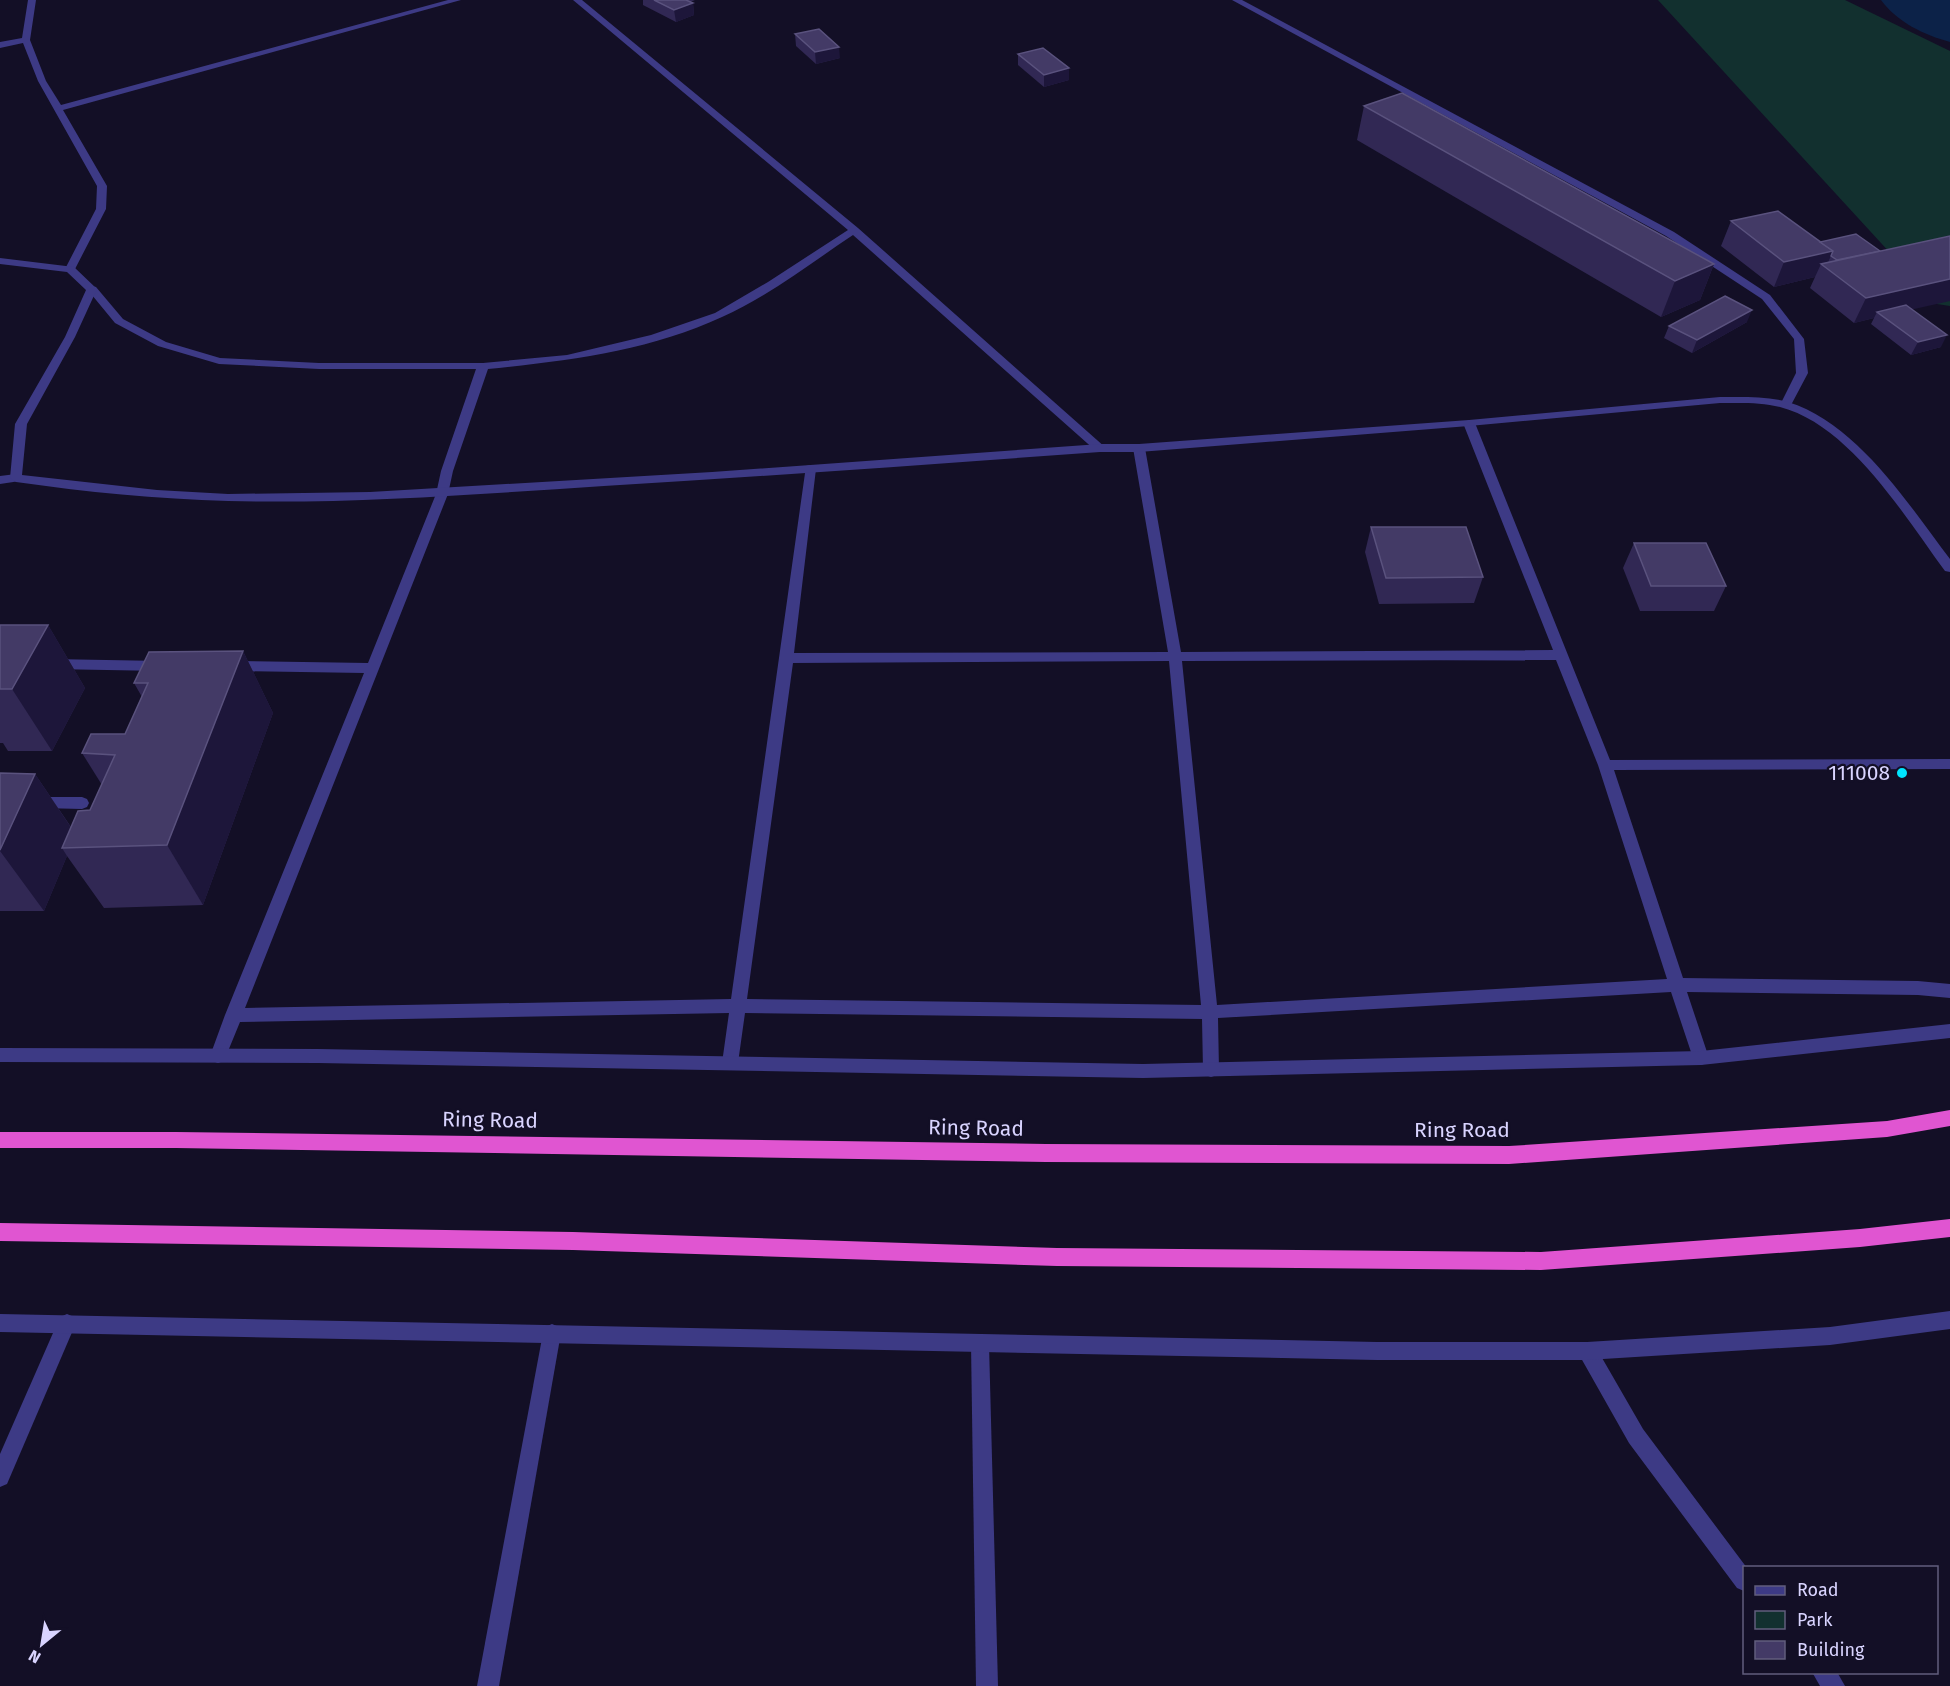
<svg xmlns="http://www.w3.org/2000/svg" width="1950" height="1686" viewBox="0 0 1950 1686" font-family="'Fira Sans',sans-serif">
<rect width="100%" height="100%" fill="#130f26"/>
<path fill="#12302f" d="M1658,0H1845L1950,51V306L1937,304Z"/>
<g fill="none" stroke-linecap="round" stroke-linejoin="round">
<path fill="#0c2248" fill-rule="evenodd" d="M1881,0H1950V42C1924,35 1897,22 1881,0Z"/>
<path fill="#3d3a85" fill-rule="evenodd" d="M1232,0H1242L1674,232L1770,295L1804,339L1808,373L1790,407H1782L1780,405L1796,373L1794,339L1762,299L1666,236Z"/>
<g fill="#3d3a85" fill-rule="evenodd">
<path d="M28,0H36L30,40L46,81L61,105L448,0H461L63,110L107,186L106,209L75,269L70,272L65,269L96,209L97,186L38,81L23,43L0,48V42L22,38Z"/>
<path d="M573,0H582L858,228L1106,448L1104,451H1096L853,235C811,263 769,296 722,317C649,351 567,361 488,369L453,471L448,494L245,1008L731,999L806,466L810,465L816,469L794,653L1168,652L1133,448L1139,444L1145,448L1181,652L1553,650L1463,423L1469,420L1475,423L1610,760L1950,759V769L1614,770L1683,978L1918,981L1950,984V998L1918,995L1687,992L1709,1058L1707,1063L1701,1065L1695,1063L1693,1058L1671,992L1218,1018L1219,1070L1217,1075L1211,1077L1205,1075L1203,1070L1202,1019L745,1013L738,1063L736,1068L730,1070L724,1068L722,1063L729,1013L240,1022L224,1061L218,1063L212,1061L210,1056L225,1015L364,673L231,671L224,666L231,661L368,663L436,494L441,471L476,369H319L219,364L158,346L115,323L87,289L92,286L96,287L123,319L166,342L220,358L319,363H483L567,355L651,335L715,313L768,282L848,230ZM1556,660L1598,765L1667,979L1217,1005L1182,661ZM1169,661L1201,1005L747,999L793,663Z"/>
<path d="M16,474L20,475V481L0,484V476Z"/>
<path d="M51,659L162,661L169,666L162,671L51,669L44,664Z"/>
<path d="M0,797H82L87,799L89,803L87,807L82,809L0,807Z"/>
<path d="M67,1314L74,1317L76,1323L7,1484L0,1487V1454L60,1317Z"/>
<path d="M552,1324L559,1327L561,1333L499,1686H477L543,1333L545,1327Z"/>
<path d="M980,1335L987,1337L989,1344L998,1686H976L971,1344L973,1337Z"/>
<path d="M1587,1342L1594,1344L1643,1429L1747,1568H1744V1591L1737,1588L1629,1443L1577,1351L1580,1344Z"/>
<path d="M1812,1672H1837L1845,1686H1820Z"/>
</g>
<g fill="#3d3a85" fill-rule="evenodd">
<path d="M0,258L74,267L97,289L75,337L27,424L22,475L157,490L228,494L370,492L712,472L1100,444H1139L1469,420L1720,397C1742,397 1767,396 1788,402C1858,424 1908,504 1950,559V572L1945,571C1905,517 1850,425 1780,407C1761,402 1740,403 1720,403L1469,426L1139,452H1100C935,464 770,476 604,486C479,494 354,504 228,501C157,499 86,492 16,482L10,478L15,424L65,337L86,290L67,272L0,264Z"/>
<path d="M1950,1024V1038L1701,1065L1143,1078L318,1063L0,1062V1048L318,1049L1143,1064L1701,1051Z"/>
<path d="M1950,1311V1329L1830,1345L1587,1360H1377L0,1332V1314L1377,1342H1587L1830,1327Z"/>
</g>
<g fill="#e055d1" fill-rule="evenodd">
<path d="M1950,1110V1126L1887,1137L1509,1164L1046,1162L176,1148H0V1132H176L1046,1144L1509,1146L1887,1121Z"/>
<path d="M1950,1219V1237L1860,1247L1541,1270L1057,1266L573,1250L0,1241V1223L573,1232L1057,1248L1541,1252L1860,1229Z"/>
</g>
</g>
<g fill="#312854">
<path d="M643,0H695L690,2L693,3L694,15L676,22L643,5Z"/>
<path d="M795,34L840,58L816,64L796,46Z"/>
<path d="M1018,54L1069,68V80L1044,87L1018,65Z"/>
<path d="M1364,106L1714,264L1700,300L1661,317L1357,140Z"/>
<path d="M1731,221L1820,242L1912,309L1941,347L1911,355L1871,324L1874,318L1854,323L1810,288L1815,277L1774,287L1721,246Z"/>
<path d="M1747,322L1692,353L1664,338L1669,326Z"/>
<path d="M1371,527L1483,577L1474,603L1379,604L1365,552Z"/>
<path d="M1634,543L1726,586L1714,611H1640L1623,568Z"/>
<path d="M0,625H48L85,688L52,751H8L3,743H0Z"/>
<path d="M243,651L273,713L203,905L104,908L67,856L44,911H0V773L35,774L71,827L90,810L102,785L82,753L125,734L142,697L134,683Z"/>
</g>
<g fill="#1d163a">
<path d="M693,3L694,15L676,22L674,10Z"/>
<path d="M839,47L840,58L816,64L815,52Z"/>
<path d="M1069,68V80L1044,87V75Z"/>
<path d="M1833,251L1826,267L1821,264L1815,277L1774,287L1784,262Z"/>
<path d="M1714,264L1700,300L1661,317L1675,281Z"/>
<path d="M1950,279V301L1883,316L1877,312L1874,318L1854,323L1866,298Z"/>
<path d="M1752,310L1747,322L1692,353L1697,340Z"/>
<path d="M1947,335L1941,347L1911,355L1918,342Z"/>
<path d="M48,625L85,688L52,751L12,689Z"/>
<path d="M243,651L273,713L203,905L167,845Z"/>
<path d="M35,774L76,835L62,848L67,856L44,911L0,851Z"/>
</g>
<g fill="#433a66" stroke="#5a527e" stroke-width="1.5">
<path d="M654,0H686L693,3L674,10Z"/>
<path d="M819,29L839,47L815,52L795,34Z"/>
<path d="M1043,48L1069,68L1044,75L1018,54Z"/>
<path d="M1402,93L1714,264L1675,281L1364,106Z"/>
<path d="M1778,211L1833,251L1784,262L1731,221Z"/>
<path d="M1856,234L1880,251L1837,260L1831,256L1833,251L1820,242Z"/>
<path d="M1950,236V279L1866,298L1821,264Z"/>
<path d="M1725,296L1752,310L1697,340L1669,326Z"/>
<path d="M1906,305L1947,335L1918,342L1877,312Z"/>
<path d="M1371,527H1466L1483,577L1386,578Z"/>
<path d="M1634,543H1706L1726,586H1651Z"/>
<path d="M0,625H48L12,689H0Z"/>
<path d="M243,651L167,845L62,848L78,811L90,810L115,755L82,753L91,734H125L148,683H134L149,652Z"/>
<path d="M0,773L35,774L0,850Z"/>
</g>
<circle fill="#00e5ff" stroke="#130f26" stroke-width="2" cx="1902" cy="773" r="6"/>
<g text-anchor="middle" dominant-baseline="central" stroke-width="4.5" stroke-linejoin="round" paint-order="stroke">
<g font-size="21" fill="#d9d4ff" stroke="#130f26" text-anchor="end">
<text x="1890" y="773">111008</text>
</g>
<g font-size="21" fill="#d9d4ff" stroke="#130f26">
<text transform="translate(490 1120) rotate(1)">Ring Road</text>
<text transform="translate(976 1128) rotate(1)">Ring Road</text>
<text x="1462" y="1130">Ring Road</text>
</g>
</g>
<rect x="1743" y="1566" width="195" height="108" fill="#130f26" stroke="#625e7d" stroke-width="1.5"/>
<rect x="1755" y="1586" width="30" height="9" fill="#3d3a85" stroke="#625e7d" stroke-width="1.5"/>
<text x="1797" y="1596" font-size="18" fill="#d9d4ff">Road</text>
<rect x="1755" y="1611" width="30" height="18" fill="#12302f" stroke="#625e7d" stroke-width="1.5"/>
<text x="1797" y="1626" font-size="18" fill="#d9d4ff">Park</text>
<rect x="1755" y="1641" width="30" height="18" fill="#433a66" stroke="#625e7d" stroke-width="1.5"/>
<text x="1797" y="1656" font-size="18" fill="#d9d4ff">Building</text>
<g transform="translate(42 1644) rotate(210)" stroke="#130f26" stroke-width="4.5" paint-order="stroke">
<path d="M0-4.5L10 22L0 15L-10 22Z" fill="#d9d4ff"/>
<text y="-9" font-size="16" font-weight="bold" text-anchor="middle" fill="#d9d4ff">N</text>
</g>
</svg>
